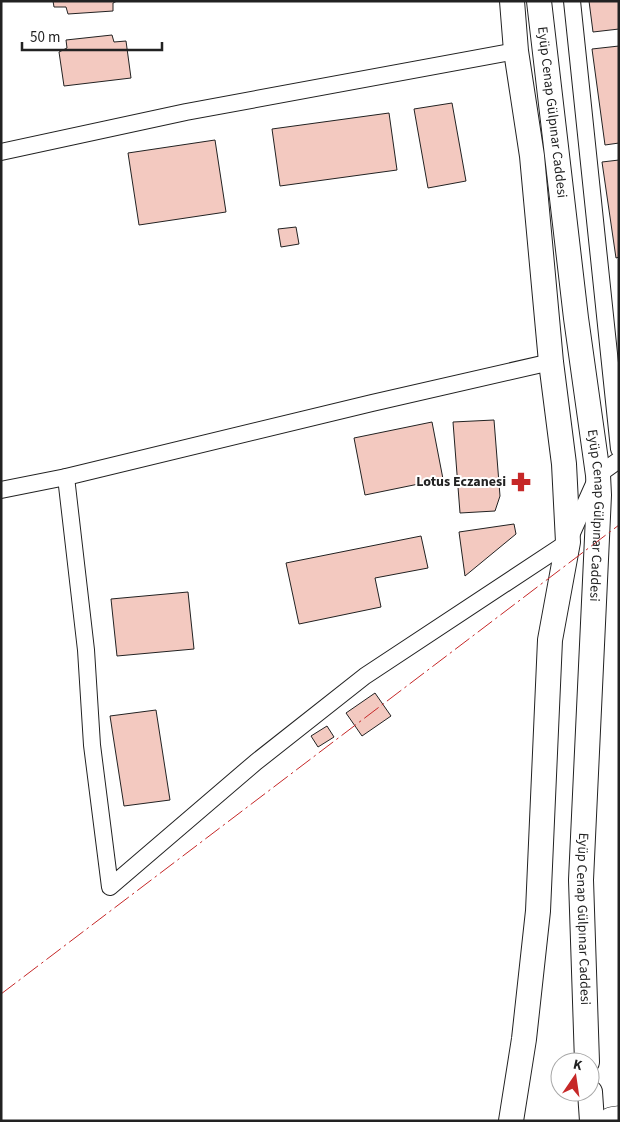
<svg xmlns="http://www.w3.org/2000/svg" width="620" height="1122" viewBox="0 0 620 1122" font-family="'Source Sans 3',sans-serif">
<rect width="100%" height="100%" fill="#fff"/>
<g fill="#f3c9c0" stroke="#222">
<path d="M53,1H117L113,3V11L68,14L66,7H54Z"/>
<path d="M589,1H619V29L593,32Z"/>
<path d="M112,35L114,42L126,41L131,78L64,86L59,52L67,48L66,40Z"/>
<path d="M619,46V143L605,145L592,49Z"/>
<path d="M452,103L466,181L428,188L414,109Z"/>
<path d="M389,113L397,170L280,186L272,129Z"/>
<path d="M215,140L226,212L139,225L128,153Z"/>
<path d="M619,160V257L616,258L602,162Z"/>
<path d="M296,227L299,244L281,247L278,229Z"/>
<path d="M494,420L500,496L495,511L460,513L453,422Z"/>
<path d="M432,422L443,479L365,495L354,438Z"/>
<path d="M514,524L516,534L465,576L459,532Z"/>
<path d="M421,536L428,568L375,578L381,607L299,624L286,563Z"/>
<path d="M188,592L194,649L117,656L111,599Z"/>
<path d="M375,693L391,716L362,736L346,713Z"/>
<path d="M156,710L170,800L124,806L110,716Z"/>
<path d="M327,726L334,737L318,747L311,736Z"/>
</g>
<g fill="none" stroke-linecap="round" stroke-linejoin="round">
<defs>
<g id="minor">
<path d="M572,1L619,449"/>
<path d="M1,152L186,112L516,51"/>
<path d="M66,477L86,650L92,745L110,887L256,762L365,676L568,542L598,475L619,460"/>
<path d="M1,490L66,477L372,403L551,362"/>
</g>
<g id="secondary">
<path id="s1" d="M539,1L576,318L598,475L599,495L581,880L587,1062"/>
<path d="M590,1092L592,1121"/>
<path d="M511,1121L524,1039L538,911L550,640L568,542L564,464L551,362L532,156L516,51L512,1"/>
</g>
<path id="trunk" d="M612,1121L619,1120"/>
</defs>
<use href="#minor" stroke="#222" stroke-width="18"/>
<use href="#secondary" stroke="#222" stroke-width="26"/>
<use href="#trunk" stroke="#222" stroke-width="29"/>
<use href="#minor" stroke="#fff" stroke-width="16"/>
<use href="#secondary" stroke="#fff" stroke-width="24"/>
<use href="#trunk" stroke="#fff" stroke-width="28"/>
<path stroke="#c62828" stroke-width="1" stroke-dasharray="18 4 2.5 4" stroke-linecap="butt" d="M1,994L619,525"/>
</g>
<defs>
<symbol id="pharmacy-bare" viewBox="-9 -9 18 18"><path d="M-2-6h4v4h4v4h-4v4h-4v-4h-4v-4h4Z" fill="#c62828" stroke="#fff" stroke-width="2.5" paint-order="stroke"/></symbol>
</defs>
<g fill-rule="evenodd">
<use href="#pharmacy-bare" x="507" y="468" width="28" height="28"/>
</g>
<g text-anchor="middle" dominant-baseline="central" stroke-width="4" stroke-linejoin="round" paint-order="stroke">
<g font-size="14" fill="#222" stroke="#fff">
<text stroke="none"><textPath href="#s1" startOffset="112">Eyüp Cenap Gülpınar Caddesi</textPath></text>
<text stroke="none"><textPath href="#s1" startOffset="518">Eyüp Cenap Gülpınar Caddesi</textPath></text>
<text stroke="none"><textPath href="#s1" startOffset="922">Eyüp Cenap Gülpınar Caddesi</textPath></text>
</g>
<g font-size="14" font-weight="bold" fill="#222" stroke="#fff" text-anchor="end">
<text x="506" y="482">Lotus Eczanesi</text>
</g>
</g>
<rect width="620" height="1122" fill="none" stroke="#222222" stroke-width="5"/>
<g transform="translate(575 1077) rotate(13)"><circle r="24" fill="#ffffff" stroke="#a7a7a7"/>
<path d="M0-4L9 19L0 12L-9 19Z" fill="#c62828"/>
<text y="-8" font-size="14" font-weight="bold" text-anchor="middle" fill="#222222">K</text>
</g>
<path d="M22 42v8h140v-8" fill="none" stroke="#222222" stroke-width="2.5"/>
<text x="30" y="42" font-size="15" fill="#222222" stroke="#ffffff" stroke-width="4" paint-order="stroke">50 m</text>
</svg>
